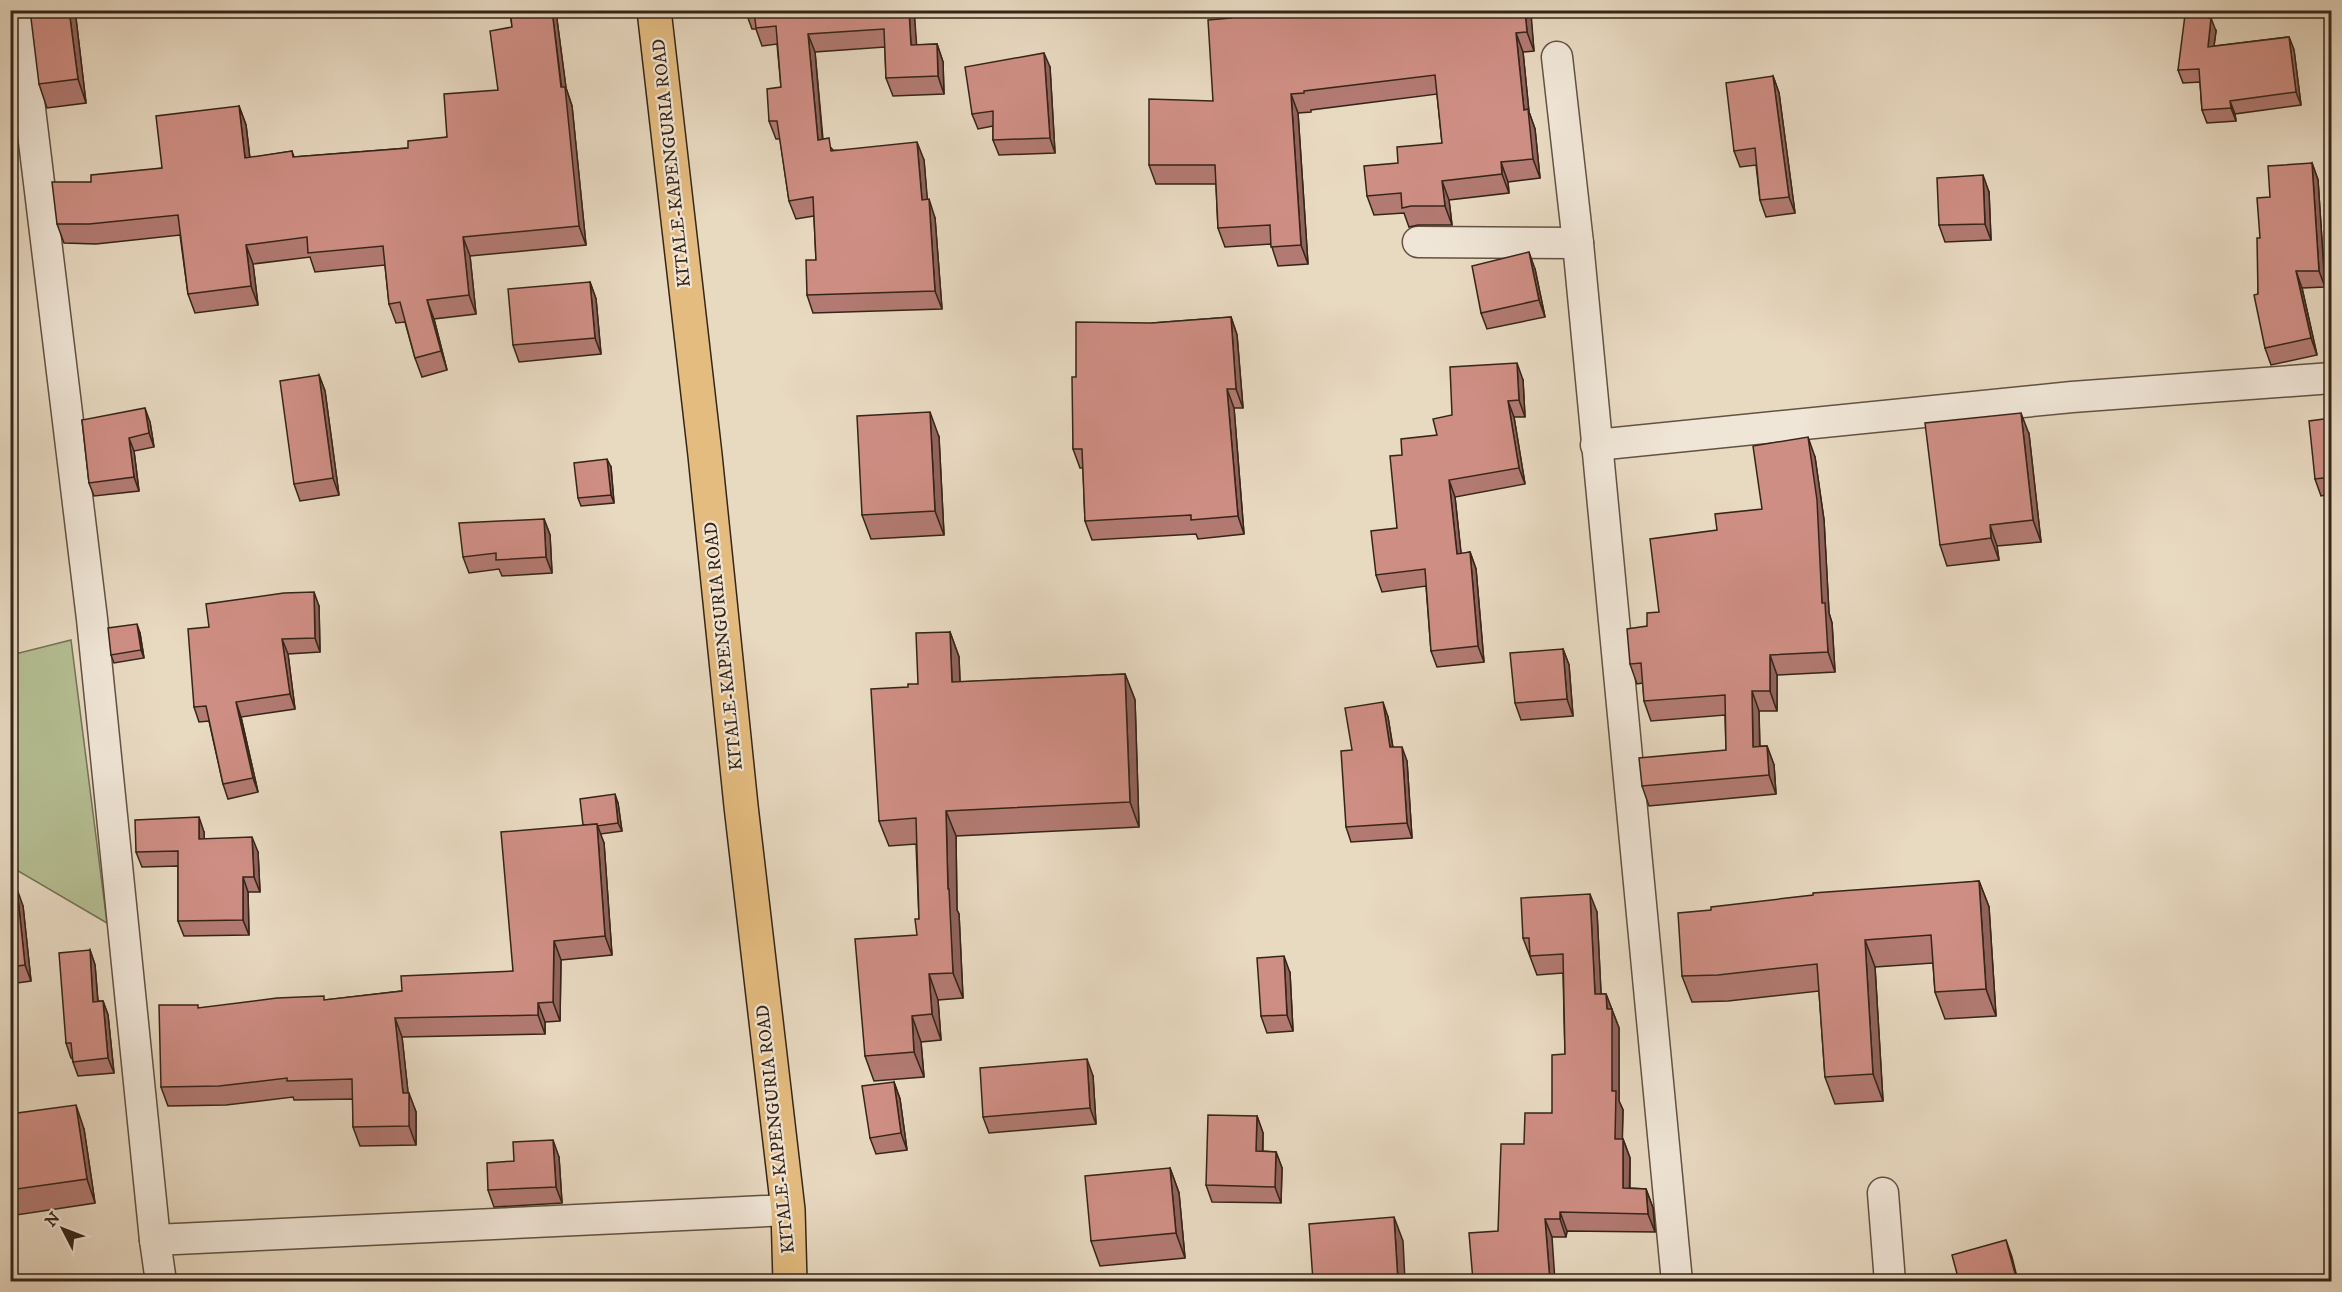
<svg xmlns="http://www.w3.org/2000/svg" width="2342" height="1292" viewBox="0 0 2342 1292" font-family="'IM FELL DW Pica',serif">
<rect width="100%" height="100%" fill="#e8d9c1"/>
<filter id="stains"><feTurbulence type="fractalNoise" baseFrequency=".00333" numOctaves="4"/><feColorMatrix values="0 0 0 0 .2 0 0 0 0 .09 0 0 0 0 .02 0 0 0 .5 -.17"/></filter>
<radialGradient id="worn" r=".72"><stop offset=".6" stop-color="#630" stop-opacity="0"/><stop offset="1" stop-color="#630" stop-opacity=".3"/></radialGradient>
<path fill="#b5bf93" stroke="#757256" stroke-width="1.5" d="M71,640L107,923L15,869L11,871V655Z"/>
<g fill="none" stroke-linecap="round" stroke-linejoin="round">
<defs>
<g id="minor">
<path d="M18,10L92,619L155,1240L788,1210"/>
<path d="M1557,57L1578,243L1677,1282"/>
<path d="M1418,242L1578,243"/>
<path d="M1596,445L2072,397L2332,378"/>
<path d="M1883,1193L1890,1282"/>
<path d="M155,1240L161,1282"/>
</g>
<path id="trunk" d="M654,10L705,455L741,806L788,1210L790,1282"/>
</defs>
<use href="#minor" stroke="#625242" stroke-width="33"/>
<use href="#trunk" stroke="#352518" stroke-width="36"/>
<use href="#minor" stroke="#f0e6d7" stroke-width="30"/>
<use href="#trunk" stroke="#e4bc80" stroke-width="33"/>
</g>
<g fill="#b27a72" stroke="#352518" stroke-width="1.5">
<path d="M75,10L86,103L47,108L39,84Z"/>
<path d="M510,10H556V12L566,88L572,106L586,245L470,256L476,314L434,319L447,370L422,377L415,358L405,322L396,323L389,304L385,265L315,272L310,257L253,264L258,305L195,313L188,294L180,235L96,244L64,243L57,224L91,182L162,168L239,106L246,125L250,158L292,151L294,157L408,148L447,137L498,90L512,27Z"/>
<path d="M745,10H914L916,45L937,44L943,62L944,94L893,96L886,78L885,47L815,52L823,139L833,150L924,160L927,200L935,218L942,309L813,313L807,295L816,260L814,216L796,219L789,201L780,139H776L769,121L781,87L777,44L762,46L756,29H752Z"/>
<path d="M1229,10H1530L1534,51L1523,52L1529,112L1535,129L1540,178L1508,182L1509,193L1449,200L1452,225H1418L1409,227L1404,213L1374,215L1367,196L1398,163L1442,143L1437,94L1311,110V112L1298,113L1308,264L1278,266L1271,244L1225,247L1218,228L1216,184H1156L1149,165L1213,101L1231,18Z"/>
<path d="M2216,31L2214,46L2289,37L2294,50L2301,105L2235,114L2236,121L2207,123L2202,110L2200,82L2183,83L2178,70Z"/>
<path d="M1050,67L1055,153L999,155L993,140V126L978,129L972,114Z"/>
<path d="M1773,76L1779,93L1795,213L1766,217L1760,200L1756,165L1740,167L1734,151Z"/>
<path d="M2312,163L2318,180L2325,287L2302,288L2317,355L2271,365L2265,348L2258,294L2260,238Z"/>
<path d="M1989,192L1991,240L1945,242L1939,225Z"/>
<path d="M1535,269L1545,317L1487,329L1481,313Z"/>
<path d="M590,282L596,299L601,354L519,362L513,345Z"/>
<path d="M1231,317L1237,335L1243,408H1234L1244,534L1198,539L1196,534L1092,540L1085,521L1083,468H1080L1073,449L1076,377L1152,323Z"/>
<path d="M319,375L325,391L339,495L300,501L294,484Z"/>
<path d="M1523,380L1525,417H1514L1525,484L1455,497L1461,554L1470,552L1476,569L1484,662L1437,667L1431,651L1426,586L1382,592L1376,575L1397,528L1402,455L1437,435L1452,415Z"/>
<path d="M2331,418V494L2321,496L2315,479Z"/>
<path d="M82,420L150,422L154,447L134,451L139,491L94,496L89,483Z"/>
<path d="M2029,434L2041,542L1997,546L1999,560L1947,566L1940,545Z"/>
<path d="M939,437L944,535L871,539L862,515Z"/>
<path d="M1815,457L1824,520L1829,613L1832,623L1835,672L1777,675V711H1759L1760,746H1767L1774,765L1776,794L1649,806L1642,786L1726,750L1725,715L1651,721L1644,701L1643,683L1637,684L1630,664L1647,626L1659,612Z"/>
<path d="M611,467L614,503L581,506L578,498Z"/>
<path d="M544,519L550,535L552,573L502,576L499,569L469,573L463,557Z"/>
<path d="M10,527L14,553H10Z"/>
<path d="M319,606L320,652L288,654L295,709L241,717L258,792L228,799L223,784L209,721L199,722L194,707L209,627Z"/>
<path d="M950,632L959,657L960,682L1125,674L1135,700L1139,827L956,836L957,910L959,914L963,998L938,1000L941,1040L921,1042L924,1077L874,1081L865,1056L917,935L919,919L916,844L889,846L879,821L908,687L918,684Z"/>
<path d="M140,633L144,658L114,663L111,655Z"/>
<path d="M1563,649L1569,665L1573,716L1521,720L1515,703Z"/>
<path d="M1388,717L1393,747L1407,761L1412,838L1351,842L1346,827L1352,750Z"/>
<path d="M618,803L622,831L600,834L604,843L612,955L561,960L560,1021L545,1022V1034L402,1037L408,1093L416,1112V1145L360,1146L353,1127V1099L294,1100L293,1097L226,1105L168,1106L161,1087L199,1008L325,1000L402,991L513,971L583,825Z"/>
<path d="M204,832V839L258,852L260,892H248L249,935L184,936L178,921V866L142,867L136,852Z"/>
<path d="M1979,881L1989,907L1996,1016L1945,1019L1935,992L1933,963L1875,967L1883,1101L1835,1104L1825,1077L1819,991L1728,1001L1692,1002L1682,976L1711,910Z"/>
<path d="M10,890L23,906L31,981L10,984Z"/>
<path d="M1597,912L1601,994H1606L1619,1028V1101L1623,1110L1622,1139H1623L1630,1158V1188L1646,1189L1653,1208L1655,1232L1567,1231L1566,1237H1552L1498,1231L1524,1144L1552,1113L1565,1054L1563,973L1537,975L1523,938Z"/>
<path d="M90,950L95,965L98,1001H103L108,1015L114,1073L78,1076L73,1062L72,1058H71L66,1043Z"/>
<path d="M1290,973L1293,1031L1267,1033L1261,1016Z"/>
<path d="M1093,1076L1096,1124L989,1133L983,1117Z"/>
<path d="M894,1082L900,1099L907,1150L876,1154L870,1138Z"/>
<path d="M10,1114L84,1129L95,1203L10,1216Z"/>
<path d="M1257,1116L1263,1133V1151L1276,1152L1282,1168L1281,1203L1212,1202L1206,1185Z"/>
<path d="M559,1157L562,1203L494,1207L488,1190L514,1161Z"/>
<path d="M1170,1168L1179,1193L1185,1258L1100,1266L1091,1241Z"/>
</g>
<g fill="#91635c" stroke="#352518" stroke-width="1.5">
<path d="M69,10H75L86,103L78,79Z"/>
<path d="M552,10H556V12L566,88L572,106L586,245L579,226Z"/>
<path d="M909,10H914L918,63L911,45Z"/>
<path d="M1525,10H1530L1531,13L1534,51L1527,32Z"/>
<path d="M2211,18L2216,31L2212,60L2208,47Z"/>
<path d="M1516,33L1523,52L1529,112L1535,129L1540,178L1533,159L1524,110Z"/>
<path d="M808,34L815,52L824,158L818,140Z"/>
<path d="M2289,37L2294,50L2301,105L2296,92Z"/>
<path d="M937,44L943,62L944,94L938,76Z"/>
<path d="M1044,53L1050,67L1055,153L1050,138Z"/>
<path d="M1773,76L1779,93L1795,213L1789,197Z"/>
<path d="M1291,94L1298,113L1308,264L1301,245Z"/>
<path d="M2230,101L2235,114L2236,121L2231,108Z"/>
<path d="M239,106L246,125L252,177L245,158Z"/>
<path d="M917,142L924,160L929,218L922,200Z"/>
<path d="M1501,162L1508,182L1509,193L1502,174Z"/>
<path d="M2312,163L2318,180L2325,287L2319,271Z"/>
<path d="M1983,175L1989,192L1991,240L1985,224Z"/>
<path d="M1442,181L1449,200L1452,225L1445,206Z"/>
<path d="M929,199L935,218L942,309L935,291Z"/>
<path d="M463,237L470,256L476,314L469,295Z"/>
<path d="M246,245L253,264L258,305L251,286Z"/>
<path d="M1529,252L1535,269L1545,317L1539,300Z"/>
<path d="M2296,271L2302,288L2317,355L2311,338Z"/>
<path d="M590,282L596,299L601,354L595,338Z"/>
<path d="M427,300L434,319L447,370L441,351Z"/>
<path d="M1231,317L1237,335L1243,408L1236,389Z"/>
<path d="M1517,363L1523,380L1525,417L1519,400Z"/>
<path d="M319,375L325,391L339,495L333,478Z"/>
<path d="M1227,389L1234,408L1244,534L1238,516Z"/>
<path d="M1508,401L1514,417L1525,484L1519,468Z"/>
<path d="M145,408L150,422L154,447L149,433Z"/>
<path d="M930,412L939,437L944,535L935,511Z"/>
<path d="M2021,413L2029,434L2041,542L2033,520Z"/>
<path d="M1808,437L1815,457L1824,520L1829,613L1832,623L1835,672L1828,652L1822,603Z"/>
<path d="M129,438L134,451L139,491L134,477Z"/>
<path d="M607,459L611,467L614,503L611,495Z"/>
<path d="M1449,480L1455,497L1463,571L1457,554Z"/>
<path d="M544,519L550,535L552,573L546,557Z"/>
<path d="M1990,525L1997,546L1999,560L1991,538Z"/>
<path d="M10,527L14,553L10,544Z"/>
<path d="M1470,552L1476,569L1484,662L1478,646Z"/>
<path d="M314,592L319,606L320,652L315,638Z"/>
<path d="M137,624L140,633L144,658L141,650Z"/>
<path d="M950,632L959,657L961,708L952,682Z"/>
<path d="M282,639L288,654L295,709L290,694Z"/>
<path d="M1563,649L1569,665L1573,716L1567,699Z"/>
<path d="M1770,655L1777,675V711L1770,691Z"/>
<path d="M1125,674L1135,700L1139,827L1130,802Z"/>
<path d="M1752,691L1759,711L1760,767L1753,747Z"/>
<path d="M236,702L241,717L258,792L253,778Z"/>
<path d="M1383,702L1388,717L1395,762L1390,747Z"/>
<path d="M1767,746L1774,765L1776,794L1769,775Z"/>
<path d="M1402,747L1407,761L1412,838L1407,823Z"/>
<path d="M615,794L618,803L622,831L618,823Z"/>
<path d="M946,811L956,836L957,910L959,914L963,998L953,973L948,889Z"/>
<path d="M199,817L204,832L205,854L199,839Z"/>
<path d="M597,824L604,843L612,955L605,936Z"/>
<path d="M252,837L258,852L260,892L254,877Z"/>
<path d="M243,877L248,892L249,935L243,920Z"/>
<path d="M1979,881L1989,907L1996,1016L1986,989Z"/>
<path d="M17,889L23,906L31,981L25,965Z"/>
<path d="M1590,894L1597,912L1602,1013L1595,994Z"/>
<path d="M1865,940L1875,967L1883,1101L1873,1074Z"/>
<path d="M554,941L561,960L560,1021L553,1002Z"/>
<path d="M90,950L95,965L99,1016L93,1002Z"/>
<path d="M1284,956L1290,973L1293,1031L1287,1015Z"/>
<path d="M929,974L938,1000L941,1040L932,1014Z"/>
<path d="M1606,994L1619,1028V1101L1623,1110L1622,1158L1615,1139Z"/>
<path d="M103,1001L108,1015L114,1073L108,1058Z"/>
<path d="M538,1003L545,1022V1034L538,1015Z"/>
<path d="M912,1016L921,1042L924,1077L914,1052Z"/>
<path d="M395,1018L402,1037L409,1101V1093L416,1112V1145L409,1126L403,1093Z"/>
<path d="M1087,1059L1093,1076L1096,1124L1090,1108Z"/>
<path d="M894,1082L900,1099L907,1150L901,1133Z"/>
<path d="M76,1105L84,1129L95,1203L87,1179Z"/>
<path d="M1257,1116L1263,1133L1262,1168L1256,1151Z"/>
<path d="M1623,1139L1630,1158L1629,1207L1623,1188Z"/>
<path d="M553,1140L559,1157L562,1203L556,1187Z"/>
<path d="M1276,1152L1282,1168L1281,1203L1275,1187Z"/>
<path d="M1170,1168L1179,1193L1185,1258L1176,1233Z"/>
<path d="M1646,1189L1653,1208L1655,1232L1648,1214Z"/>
<path d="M1560,1212L1567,1231L1566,1237L1560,1219Z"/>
<path d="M1394,1217L1403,1241L1405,1281H1398Z"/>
<path d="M1545,1219L1552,1237L1555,1281H1550Z"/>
<path d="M2006,1240L2012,1257L2018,1281H2017Z"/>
</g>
<g fill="#cf8e84" stroke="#352518" stroke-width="1.5">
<path d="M30,10H69L78,79L39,84Z"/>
<path d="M510,10H552L561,87H565L579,226L463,237L469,295L427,300L441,351L415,358L400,302L389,304L383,246L308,253L307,237L246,245L251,286L188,294L178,215L89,224H57L52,182H91V175L162,168L156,116L239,106L245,158L292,151L293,157L408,148V141L447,137L444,94L498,90L490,31L512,27Z"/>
<path d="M754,10H909L911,45L937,44L938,76L886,78L884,29L808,34L818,140L829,138L831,151L917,142L922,200L929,199L935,291L807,295L806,260H816L813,197L789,201L777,121H769L767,89L781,87L776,26L756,28Z"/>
<path d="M1229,10H1525L1527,32L1516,33L1524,110L1528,109L1533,159L1501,162L1502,174L1442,181L1445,206H1411L1402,208L1401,193L1367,196L1364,166L1398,163L1397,147L1442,143L1435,75L1304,91V93L1291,94L1301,245L1271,247L1270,225L1218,228L1215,165H1149V99L1213,101L1208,20L1231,18Z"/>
<path d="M2185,15L2211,18L2208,47L2289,37L2296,92L2230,101L2231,108L2202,110L2199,69L2178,70Z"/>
<path d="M1044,53L1050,138L993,140V111L972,114L965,67Z"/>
<path d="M1773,76L1789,197L1760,200L1755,148L1734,151L1726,83Z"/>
<path d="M2312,163L2319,271H2296L2311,338L2265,348L2254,295L2258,294L2257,238H2260L2257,198L2270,197L2268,166Z"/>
<path d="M1983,175L1985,224L1939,225L1937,178Z"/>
<path d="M1529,252L1539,300L1481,313L1472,266Z"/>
<path d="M590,282L595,338L513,345L508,289Z"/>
<path d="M1231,317L1236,389H1227L1238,516L1191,520V515L1085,521L1082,449H1073L1072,377H1076V322L1152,323Z"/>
<path d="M1517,363L1519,400L1508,401L1519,468L1449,480L1457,554L1470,552L1478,646L1431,651L1425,569L1376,575L1371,531L1397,528L1390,456L1402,455L1401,439L1437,435L1433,419L1452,415L1450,367Z"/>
<path d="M319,375L333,478L294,484L280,381Z"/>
<path d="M145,408L149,433L129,438L134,477L89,483L82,420Z"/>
<path d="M930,412L935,511L862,515L857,416Z"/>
<path d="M2021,413L2033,520L1990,525L1991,538L1940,545L1925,423Z"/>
<path d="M2331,418V477L2315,479L2309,421Z"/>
<path d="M1808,437L1817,500L1822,603H1825L1828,652L1770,655V691H1752L1753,747L1767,746L1769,775L1642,786L1639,758L1726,750L1725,695L1644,701L1641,663L1630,664L1627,629L1647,626V613L1659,612L1650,539L1717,530L1715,514L1762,509L1753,446Z"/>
<path d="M607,459L611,495L578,498L574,463Z"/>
<path d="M544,519L546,557L496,560V553L463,557L459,523Z"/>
<path d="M314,592L315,638L282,639L290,694L236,702L253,778L223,784L206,706L194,707L188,629L209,627L206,604L284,593Z"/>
<path d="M137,624L141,650L111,655L108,628Z"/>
<path d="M950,632L952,682L1125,674L1130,802L946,811L948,889H949L953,973L929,974L932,1014L912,1016L914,1052L865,1056L855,939L917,935L915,919H919L916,818L879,821L871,689L908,687V684H918L916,633Z"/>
<path d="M1563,649L1567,699L1515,703L1510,653Z"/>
<path d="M1383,702L1390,747H1402L1407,823L1346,827L1341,751L1352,750L1345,708Z"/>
<path d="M615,794L618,823L597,826V824L583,825L580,799Z"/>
<path d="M199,817V839L252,837L254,877H243V920L178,921V851L136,852L135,820Z"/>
<path d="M597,824L605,936L554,941L553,1002L538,1003V1015L395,1018L403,1093H409V1126L353,1127L352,1079L287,1081V1078L219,1086L161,1087L159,1005H198V1008L277,998L324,996V1000L402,991L401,976L513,971L501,832Z"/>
<path d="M1979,881L1986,989L1935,992L1931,935L1865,940L1873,1074L1825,1077L1817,964L1718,975L1682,976L1678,913L1711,910V907L1813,895V893Z"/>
<path d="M17,889L25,965L10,967V890Z"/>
<path d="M1590,894L1595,994H1606L1607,1009H1612V1091H1616L1615,1139H1623V1188L1646,1189L1648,1214L1560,1212V1219H1545L1550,1281H1473L1469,1233L1498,1231L1501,1144H1524L1525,1113H1552V1055L1565,1054L1563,954L1530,956L1529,938H1523L1521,898Z"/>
<path d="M90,950L93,1002L103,1001L108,1058L73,1062L71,1043H66L59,953Z"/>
<path d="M1284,956L1287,1015L1261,1016L1257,958Z"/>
<path d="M1087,1059L1090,1108L983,1117L980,1068Z"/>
<path d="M894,1082L901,1133L870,1138L862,1086Z"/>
<path d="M76,1105L87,1179L10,1190V1114Z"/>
<path d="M1208,1115L1257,1116L1256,1151L1276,1152L1275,1187L1206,1185Z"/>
<path d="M553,1140L556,1187L488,1190L487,1163L514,1161L513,1142Z"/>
<path d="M1170,1168L1176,1233L1091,1241L1085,1176Z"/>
<path d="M1394,1217L1398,1281H1313L1309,1224Z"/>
<path d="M2006,1240L2017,1281H1959L1952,1255Z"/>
</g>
<g text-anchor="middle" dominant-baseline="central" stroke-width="4.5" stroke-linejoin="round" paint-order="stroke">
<g font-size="18" fill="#352518" stroke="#f0e6d7">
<text transform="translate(672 163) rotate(-96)">KITALE-KAPENGURIA ROAD</text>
<text transform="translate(724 646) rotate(-96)">KITALE-KAPENGURIA ROAD</text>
<text transform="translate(776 1129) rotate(-96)">KITALE-KAPENGURIA ROAD</text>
</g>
</g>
<rect width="2342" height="1292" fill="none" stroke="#e8d9c1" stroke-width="36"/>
<rect x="12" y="12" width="2318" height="1268" fill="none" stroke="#352518" stroke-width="3"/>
<rect x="18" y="18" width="2306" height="1256" fill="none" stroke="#352518" stroke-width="1.5"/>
<g transform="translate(63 1229) rotate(312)" stroke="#f0e6d7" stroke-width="4.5" paint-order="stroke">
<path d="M0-4.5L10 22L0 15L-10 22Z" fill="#352518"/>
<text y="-9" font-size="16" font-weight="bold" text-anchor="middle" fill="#352518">N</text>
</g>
<rect width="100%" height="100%" filter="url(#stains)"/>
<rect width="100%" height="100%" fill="url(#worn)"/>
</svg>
